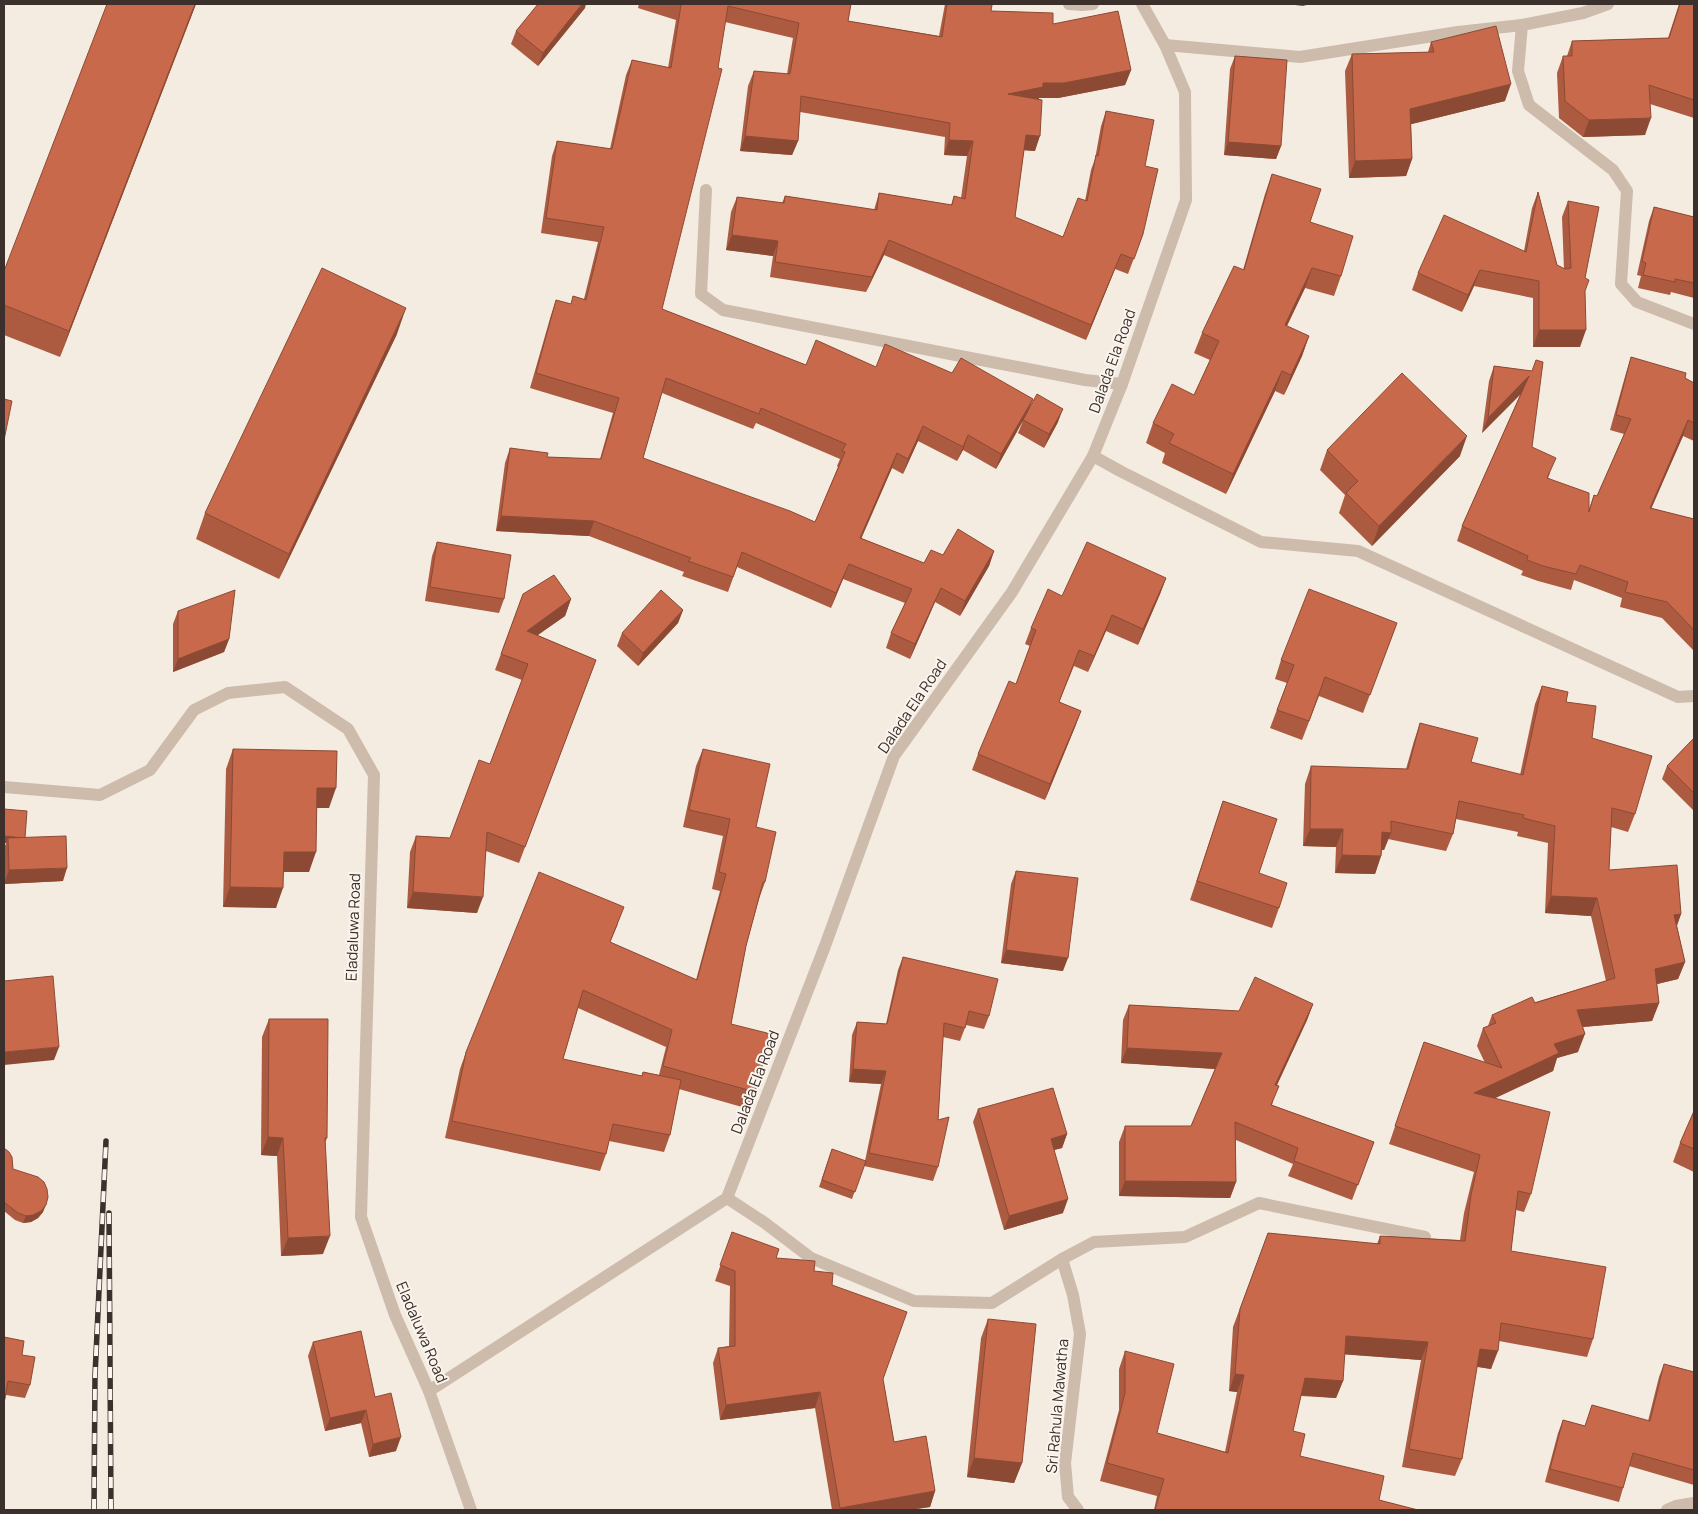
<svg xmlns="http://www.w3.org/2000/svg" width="1698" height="1514" viewBox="0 0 1698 1514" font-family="Manrope,sans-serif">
<rect width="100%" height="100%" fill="#f4ebe1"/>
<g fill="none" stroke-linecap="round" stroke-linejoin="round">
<g stroke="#cdbbac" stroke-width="12">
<path d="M1522,25L1518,71L1529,105L1613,170L1627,191L1621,284L1637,302L1694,324"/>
<path d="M706,190L701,294L723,310L1085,380L1122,384"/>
<path d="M1093,456L1122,472L1261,542L1358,551L1678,697L1694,696"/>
<path d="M1062,1259L1094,1242L1185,1237L1259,1203L1425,1237"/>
<path d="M1667,1510L1676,1506L1694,1503"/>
</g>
<g stroke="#cdbbac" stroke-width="12">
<path d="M1069,4L1082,5L1093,4"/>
<path d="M1165,45L1300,57L1458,32L1522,25L1583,13L1608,4"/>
<path d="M727,1198L765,1223L811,1258L914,1301L992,1303L1062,1259L1073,1295L1080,1334L1065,1463L1068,1497L1078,1510"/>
</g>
<g stroke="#cdbbac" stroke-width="12">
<path d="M4,787L100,795L150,770L194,710L228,693L285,687L348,729L374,775L361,1217L395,1315L429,1391L471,1510"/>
<path d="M429,1391L727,1198L825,946L894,756L1012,592L1093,456L1122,384L1186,200L1185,92L1165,45L1142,4"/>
</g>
<defs>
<g id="rail">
<path d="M109,1213L111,1510"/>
<path d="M94,1510L95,1376L106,1141"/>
</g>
</defs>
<use href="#rail" stroke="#3b302b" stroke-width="5.5"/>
<use href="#rail" stroke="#fbf5ee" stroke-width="4" stroke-dasharray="11" stroke-linecap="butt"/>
</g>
<g fill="#ac5a40" fill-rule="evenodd">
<path d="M196,4L60,357L4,335V271Z"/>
<path d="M639,4H851L848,21L939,36L945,4H986L991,11L1053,24L1131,70L1125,85L1058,98H1039L1035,151L1024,150L1015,217L1063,237L1085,201L1091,170L1095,159L1101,126L1106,111L1145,166L1143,234L1128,274L1115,269L1086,340L884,255L866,292L770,277L773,256L726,250L731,212L737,197L782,203L785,196L874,210L879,193L951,205L954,196L961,198L967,156L944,155L945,137L800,112L798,141L792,155L740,151L748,86L754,71L787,74L793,38L725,22L662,309L806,365L876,367L952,373L1033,399L1028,411L1058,422L1044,448L1018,433L1023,421L996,469L963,450L957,461L918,441L903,474L892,468L861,538L924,563L943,555L994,551L989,566L960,616L935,602L910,659L886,648L891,633L905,603L843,579L831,608L737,567L728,592L682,576L684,572L589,536L496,531L505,463L510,448L547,457L600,459L613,413L530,388L551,315L556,300L570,304L584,299L598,242L541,233L552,156L557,141L610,149L626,75L632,60L668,68L676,20L638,8ZM662,393L753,429L756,423L840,459L837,466L838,467L815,522L643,458Z"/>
<path d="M1679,4H1694V118L1650,104L1645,135L1583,137L1559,118L1557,73L1563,56H1567L1572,41L1668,38Z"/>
<path d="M585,8L538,66L511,44L516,31Z"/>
<path d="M1431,42L1505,101L1411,124L1412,159L1406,176L1349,178L1345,71L1352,54L1428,52Z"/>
<path d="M1235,56L1281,146L1276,159L1224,155L1230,69Z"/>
<path d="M1272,174L1310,222L1341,276L1334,296L1305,288L1287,326L1309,336L1302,356L1284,395L1275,391L1226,494L1162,463L1165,453L1146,443L1153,423L1194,395L1210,360L1194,353L1202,333L1243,270L1265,194Z"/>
<path d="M1538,192L1557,265L1564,269L1562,217L1568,201L1585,278L1580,347H1533V298L1474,286L1462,312L1412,290L1418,273L1524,251L1532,208Z"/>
<path d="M1654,207L1694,217V298L1671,292L1670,295L1638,288L1641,276L1637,275L1649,221Z"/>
<path d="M397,334L279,579L196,539L205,513Z"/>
<path d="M1631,357L1685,378L1694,383V441L1683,436L1651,508L1694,519V651L1662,618L1620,607L1622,598L1574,580L1571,590L1538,581L1521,575L1523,571L1457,541L1462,526L1521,393L1482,433L1489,381L1494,366L1532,371V447L1550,473L1548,478L1589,509L1594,495L1597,496L1624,434L1610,430L1626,373Z"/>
<path d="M1327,450L1460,456L1372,546L1339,513L1345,495L1320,470Z"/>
<path d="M437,542L504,599L499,613L425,601L432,556Z"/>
<path d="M1166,578L1160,594L1138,645L1106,631L1088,672L1074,666L1059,702L1081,711L1075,727L1045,800L972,770L978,754L1016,684L1030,646L1025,644L1031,628L1062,596Z"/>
<path d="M523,594L571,599L565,616L537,635L596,660L519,863L486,851L477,913L407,908L410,852L416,836L450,838L490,764L522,680L495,670Z"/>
<path d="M683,610L678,623L638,666L617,646L622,633Z"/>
<path d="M178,611L229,639L224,652L173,672V624Z"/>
<path d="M1397,623L1363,713L1319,696L1302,740L1270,728L1287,683L1275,679L1281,660Z"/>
<path d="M1542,686L1566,702L1592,738L1635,814L1628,832L1611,827L1609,870L1681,914L1677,926L1685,962L1678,979L1657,984L1659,1003L1652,1021L1582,1027L1578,1052L1557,1058L1553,1071L1494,1098L1531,1194L1524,1212L1516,1210L1511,1251L1593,1339L1587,1357L1499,1341L1491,1369L1477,1367L1462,1459L1455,1476L1402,1467L1421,1360L1344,1354L1343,1381L1336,1398L1301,1396L1293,1431L1300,1456L1379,1500L1418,1510H1154L1157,1496L1100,1481L1119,1410V1369L1125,1351L1157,1433L1225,1452L1237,1392L1229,1391L1233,1327L1268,1233L1377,1244L1380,1236L1460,1240L1464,1213L1474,1172L1389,1144L1424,1042L1485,1063L1477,1046L1483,1028L1488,1026L1492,1015L1606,981L1591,916L1545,913L1548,843L1517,836L1518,832L1456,819L1453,834L1446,851L1388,839L1384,850H1382L1381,856L1375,874L1335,873L1336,847L1303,846L1305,784L1311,766L1406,769L1414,741L1420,723L1471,762L1520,775L1535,704Z"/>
<path d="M1694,738V811L1662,779L1667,766Z"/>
<path d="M233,749L329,808H317L309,872H283L276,908L223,907L226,769Z"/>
<path d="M703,749L756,827L765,882L759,899L746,946L731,1024L755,1092L749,1109L679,1089L670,1135L664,1152L609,1141L606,1154L600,1171L445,1138L460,1069L466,1052L618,924L610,942L696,980L720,891L712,889L723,836L683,827L696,766ZM578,1008L666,1047L659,1075L643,1072L642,1076L563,1059Z"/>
<path d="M1223,801L1259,873L1279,908L1272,928L1190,900Z"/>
<path d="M4,809L25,838L63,881L4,884V849L6,843H4Z"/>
<path d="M1016,871L1063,971L1001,963L1011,884Z"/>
<path d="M903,957L989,1016L984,1029L966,1025L960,1041L943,1037L938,1120V1167L933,1181L864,1166L865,1162L852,1199L819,1187L832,1149L865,1161L881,1084L849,1082L852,1035L857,1022L886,1024L898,970Z"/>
<path d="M1313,1004L1307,1020L1277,1085L1272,1105L1374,1142L1352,1200L1288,1176L1293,1164L1236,1140V1182L1230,1198L1119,1196V1142L1125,1126H1191L1215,1069L1121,1063L1123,1020L1129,1005L1239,1011Z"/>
<path d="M269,1019L327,1138L325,1143L323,1254L281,1256L277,1156L261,1155L262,1037Z"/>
<path d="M978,1109L1067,1134L1062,1148L1054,1150L1063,1213L1004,1230L973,1122Z"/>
<path d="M1694,1111V1172L1673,1162L1680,1143Z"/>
<path d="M4,1148L13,1169L43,1212L38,1218L31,1222L23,1223L15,1220L4,1211Z"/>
<path d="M732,1232L776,1258L814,1271L832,1285L883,1379L894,1442L935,1491L930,1507L909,1510H832L815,1408L720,1420L713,1363L718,1348L729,1346L730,1286L715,1281Z"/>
<path d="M988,1319L1022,1463L1014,1483L967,1477L981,1338Z"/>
<path d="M4,1337L22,1355L30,1385L25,1398L6,1395L4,1405Z"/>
<path d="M313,1342L375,1397L396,1451L369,1457L361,1423L325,1431L308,1356Z"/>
<path d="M1664,1364L1694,1372V1485L1629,1466L1623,1488L1619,1502L1545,1482L1558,1433L1563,1420L1585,1426L1592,1405L1648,1421L1659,1377Z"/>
</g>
<g fill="#8c4a34">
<path d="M195,4H196L60,357L69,331Z"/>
<path d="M582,4H586L585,8L538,66L543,53Z"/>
<path d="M1296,4H1310L1303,6L1295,5Z"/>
<path d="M1131,70L1125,85L1058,98H1039L1038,102L1008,94L1043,83Z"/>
<path d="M1511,84L1505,101L1404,126L1410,109Z"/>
<path d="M1651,118L1645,135L1583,137L1589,120Z"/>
<path d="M1026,135L1040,136L1035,151L1020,150Z"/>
<path d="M745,136L798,141L792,155L740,151Z"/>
<path d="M949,140L973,141L967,156L944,155Z"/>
<path d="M1228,142L1281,146L1276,159L1224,155Z"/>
<path d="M1412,159L1406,176L1349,178L1355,161Z"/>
<path d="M732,235L778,241L773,256L726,250Z"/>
<path d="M889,240L884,255L866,292L872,277Z"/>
<path d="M1121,254L1115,269L1086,340L1091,325Z"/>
<path d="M1312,268L1305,288L1278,344L1285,325Z"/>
<path d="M1480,270L1474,286L1462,312L1468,295Z"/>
<path d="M406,308L397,334L279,579L289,554Z"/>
<path d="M1539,330H1586L1580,347H1533Z"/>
<path d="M1309,336L1302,356L1284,395L1291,375Z"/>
<path d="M1282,371L1275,391L1226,494L1233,474Z"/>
<path d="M1529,376L1524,391L1482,433L1488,418Z"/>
<path d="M1033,399L1027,413L996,469L1001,454Z"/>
<path d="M1063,409L1058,422L1044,448L1049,434Z"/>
<path d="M1688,420L1683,436L1645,523L1650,508Z"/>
<path d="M923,426L918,441L903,474L908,459Z"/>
<path d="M968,435L963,450L957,461L963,447Z"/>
<path d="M1467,436L1460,456L1372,546L1379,526Z"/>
<path d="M897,453L892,468L855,553L860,538Z"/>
<path d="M501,516L594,521L589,536L496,531Z"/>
<path d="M994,551L989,566L960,616L965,601Z"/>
<path d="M849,564L843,579L831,608L836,593Z"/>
<path d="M1166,578L1160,594L1138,645L1143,629Z"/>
<path d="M941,588L935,602L910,659L915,644Z"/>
<path d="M571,599L565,616L521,647L527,631Z"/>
<path d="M683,610L678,623L638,666L643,653Z"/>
<path d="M1112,615L1106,631L1088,672L1094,656Z"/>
<path d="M229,639L224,652L173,672L178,659Z"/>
<path d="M1081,711L1075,727L1045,800L1050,784Z"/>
<path d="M317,788H336L329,808H310Z"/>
<path d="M1310,829H1343L1336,847L1303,846Z"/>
<path d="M1382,832L1391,833L1384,850H1376Z"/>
<path d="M4,836L25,838H8L6,843H4Z"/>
<path d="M284,852H316L309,872H276Z"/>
<path d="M1342,855L1381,856L1375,874L1335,873Z"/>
<path d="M67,868L63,881L4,884L9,870Z"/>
<path d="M230,887L283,888L276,908L223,907Z"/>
<path d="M413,892L483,897L477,913L407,908Z"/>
<path d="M1551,896L1597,898L1591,916L1545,913Z"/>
<path d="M1681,914L1674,932V915Z"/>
<path d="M1006,950L1068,958L1063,971L1001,963Z"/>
<path d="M1685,962L1678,979L1649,986L1655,969Z"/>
<path d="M1659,1003L1652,1021L1571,1028L1577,1010Z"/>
<path d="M1313,1004L1307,1020L1270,1100L1275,1085Z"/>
<path d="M1585,1034L1578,1052L1557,1058L1553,1071L1468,1111L1474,1093L1554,1044Z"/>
<path d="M59,1047L54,1060L4,1065V1052Z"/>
<path d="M1127,1048L1222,1053L1216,1069L1121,1063Z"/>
<path d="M853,1069L886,1071L881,1084L849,1082Z"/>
<path d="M1067,1134L1062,1148L1046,1152L1051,1139Z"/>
<path d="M268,1137L283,1138L277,1156L261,1155Z"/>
<path d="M1125,1181L1236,1182L1230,1198L1119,1196Z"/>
<path d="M1068,1199L1063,1213L1004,1230L1009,1216Z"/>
<path d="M46,1205L43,1212L38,1218L31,1222L23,1223L26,1216Z"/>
<path d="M330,1236L323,1254L281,1256L288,1238Z"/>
<path d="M1346,1336L1428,1342L1421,1360L1339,1354Z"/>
<path d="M1480,1349L1498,1351L1491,1369L1474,1366Z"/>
<path d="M1235,1374L1244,1375L1237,1392L1229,1391Z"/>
<path d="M1305,1378L1343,1381L1336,1398L1299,1395Z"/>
<path d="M820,1392L815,1408L720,1420L726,1405Z"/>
<path d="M366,1410L361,1423L325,1431L330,1418Z"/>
<path d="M401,1437L396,1451L369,1457L373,1444Z"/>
<path d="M974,1458L1022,1463L1014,1483L967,1477Z"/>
<path d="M935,1491L930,1507L909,1510H840V1508Z"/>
</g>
<g fill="#c8694b" stroke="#8c4a34" fill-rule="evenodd">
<path d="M107,4H195L69,331L4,305V271Z"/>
<path d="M538,4H582L543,53L516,31Z"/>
<path d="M678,4H851L848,21L942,37L947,4H986L992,5L991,11L1053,13V24L1118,11L1131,70L1064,83H1043V87L1008,94L1042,100L1040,136L1026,135L1015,217L1063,237L1078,198L1087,201L1096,155L1098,156L1106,111L1154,120L1145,166L1158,169L1143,234L1134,259L1121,254L1091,325L889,240L872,277L775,262L778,241L732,235L737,197L784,203L785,196L877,210L879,193L952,205L954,196L965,199L973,141L949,140L950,123L801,96L798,141L745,136L754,71L790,74L799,23L728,6L718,68L722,69L662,309L806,365L816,340L876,367L885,344L952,373L961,358L1033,399L1001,454L968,435L963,447L923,426L908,459L897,453L860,538L924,563L931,550L943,555L958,529L994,551L965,601L941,588L915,644L891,633L912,589L849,564L836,593L742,552L733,577L688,561L691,558L594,521L501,516L510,448L548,453L547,457L601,459L619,398L536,373L556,300L571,304L573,296L586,300L604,227L546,218L557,141L612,149L632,60L671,68L681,5ZM666,378L759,414L761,408L846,444L842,451L845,452L815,522L790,511L643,458Z"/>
<path d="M1680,4H1694V100L1649,85L1651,118L1589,120L1565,101L1563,56H1572V41L1669,38Z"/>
<path d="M1496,26L1511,84L1410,109L1412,159L1355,161L1352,54L1434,52L1431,42Z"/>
<path d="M1235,56L1287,60L1281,146L1228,142Z"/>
<path d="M1272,174L1321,189L1310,222L1353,236L1341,276L1312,268L1285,325L1309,336L1291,375L1282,371L1233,474L1169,443L1174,434L1153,423L1172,384L1194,395L1219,341L1202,333L1234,266L1244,270Z"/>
<path d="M1538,192L1557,265L1565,269L1571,268L1568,201L1599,207L1585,278L1589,280L1585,291L1586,330H1539V281L1480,270L1468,295L1418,273L1444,215L1526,252Z"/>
<path d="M1654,207L1694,217V283L1675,279V282L1643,275L1646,263L1642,261Z"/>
<path d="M322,268L406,308L289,554L205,513Z"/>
<path d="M1631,357L1686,373L1685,378L1694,383V423L1688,420L1650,508L1694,519V630L1667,602L1625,592L1628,582L1580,565L1576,574L1543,566L1527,560L1528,556L1462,526L1529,376L1488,418L1494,366L1532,371L1536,360L1543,362L1532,447L1556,458L1547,478L1589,493V512L1594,495L1597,496L1631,419L1616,415Z"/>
<path d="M1402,373L1467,436L1379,526L1346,493L1358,481L1327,450Z"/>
<path d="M1037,394L1063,409L1049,434L1023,420Z"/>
<path d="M4,399L12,401L4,440Z"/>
<path d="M437,542L511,555L504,599L430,587Z"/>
<path d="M1087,542L1166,578L1143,629L1112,615L1094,656L1079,650L1059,702L1081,711L1050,784L978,754L1009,681L1016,684L1036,630L1031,628L1048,589L1062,596Z"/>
<path d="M554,575L571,599L527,631L596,660L525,847L487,832L483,897L413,892L416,836L450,838L479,760L490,764L528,664L501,654L523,594Z"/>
<path d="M1309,589L1397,623L1370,695L1325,677L1309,721L1277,710L1294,665L1281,660Z"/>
<path d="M235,590L229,639L178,659V611Z"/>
<path d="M661,590L683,610L643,653L622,633Z"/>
<path d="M1542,686L1568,692L1566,702L1596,706L1592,738L1652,756L1635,814L1612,808L1609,870L1677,865L1681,914L1674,915L1685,962L1655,969L1659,1003L1577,1010L1585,1034L1554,1044L1559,1053L1474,1093L1550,1112L1531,1194L1518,1191L1511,1251L1606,1267L1593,1339L1501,1323L1498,1351L1480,1349L1462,1459L1409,1449L1428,1342L1346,1336L1343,1381L1305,1378L1293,1431L1305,1434L1300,1456L1384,1476L1379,1500L1418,1510H1155L1164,1479L1107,1463L1125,1393V1351L1174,1364L1157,1433L1228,1453L1244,1375L1235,1374L1240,1309L1268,1233L1380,1244V1236L1465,1241L1471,1195L1480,1155L1395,1126L1424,1042L1502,1068L1483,1028L1496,1023L1492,1015L1532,997L1535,1003L1615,978L1597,898L1551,896L1555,826L1523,818L1524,815L1459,801L1453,834L1391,821V833L1382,832L1381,856L1342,855L1343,829H1310L1311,766L1408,769L1420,723L1478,738L1471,762L1523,775Z"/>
<path d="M1694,738V793L1667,766Z"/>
<path d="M233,749L337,751L336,788H317L316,852H284L283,888L230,887Z"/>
<path d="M703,749L770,764L756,827L776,832L765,882H763L746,946L731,1024L771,1034L755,1092L663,1066L672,1030L583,990L563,1059L642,1076L643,1072L681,1080L670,1135L613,1124L606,1154L452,1121L466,1052L539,872L624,907L610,942L697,980L726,874L719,872L730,819L689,810Z"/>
<path d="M1223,801L1277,819L1259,873L1287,883L1279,908L1197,881Z"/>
<path d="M4,809L27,811L25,838L4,836Z"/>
<path d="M66,836L67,868L9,870L8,838Z"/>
<path d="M1016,871L1078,878L1068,958L1006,950Z"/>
<path d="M903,957L998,979L989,1016L969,1011L965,1028L944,1023L938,1120L949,1117L938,1167L869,1153L886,1071L853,1069L857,1022L887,1024Z"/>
<path d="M53,976L59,1047L4,1052V981Z"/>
<path d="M1255,977L1313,1004L1275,1085L1279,1086L1271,1105L1374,1142L1358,1185L1294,1161L1298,1148L1235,1122L1236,1182L1125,1181V1126H1191L1222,1053L1127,1048L1129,1005L1239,1011Z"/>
<path d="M269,1019H328L327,1138H325L330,1236L288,1238L283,1138L268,1137Z"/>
<path d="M1053,1088L1067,1134L1051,1139L1068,1199L1009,1216L978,1109Z"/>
<path d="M1694,1111V1149L1680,1143Z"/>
<path d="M4,1148L9,1152L12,1157L13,1169L38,1177L44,1182L47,1189L48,1197L46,1205L41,1211L33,1215L26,1216L18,1213L4,1202Z"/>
<path d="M832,1149L866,1161L855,1192L822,1180Z"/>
<path d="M732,1232L779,1249L776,1258L815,1261L814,1271L833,1273L832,1285L907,1312L883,1379L894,1442L926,1436L935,1491L840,1508L820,1392L726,1405L718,1348L735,1346V1271L720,1265Z"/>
<path d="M988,1319L1036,1324L1022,1463L974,1458Z"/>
<path d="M361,1331L375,1397L391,1393L401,1437L373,1444L366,1410L330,1418L313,1342Z"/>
<path d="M4,1337L24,1341L22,1355L35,1357L30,1385L8,1381L4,1403Z"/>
<path d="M1664,1364L1694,1372V1470L1633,1453L1623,1488L1550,1469L1563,1420L1585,1426L1592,1405L1650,1421Z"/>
</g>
<g text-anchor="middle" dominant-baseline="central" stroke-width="4" stroke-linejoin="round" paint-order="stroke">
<g font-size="15" fill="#3b302b" stroke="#fbf5ee">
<text transform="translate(1112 361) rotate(-70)">Dalada Ela Road</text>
<text transform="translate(912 706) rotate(-56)">Dalada Ela Road</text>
<text transform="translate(353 927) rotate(-88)">Eladaluwa Road</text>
<text transform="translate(755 1082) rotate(-69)">Dalada Ela Road</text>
<text transform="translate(422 1332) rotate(67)">Eladaluwa Road</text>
<text transform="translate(1057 1406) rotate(-85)">Sri Rahula Mawatha</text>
</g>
</g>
<rect width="1698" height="1514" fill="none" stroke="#3b302b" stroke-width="10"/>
</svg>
